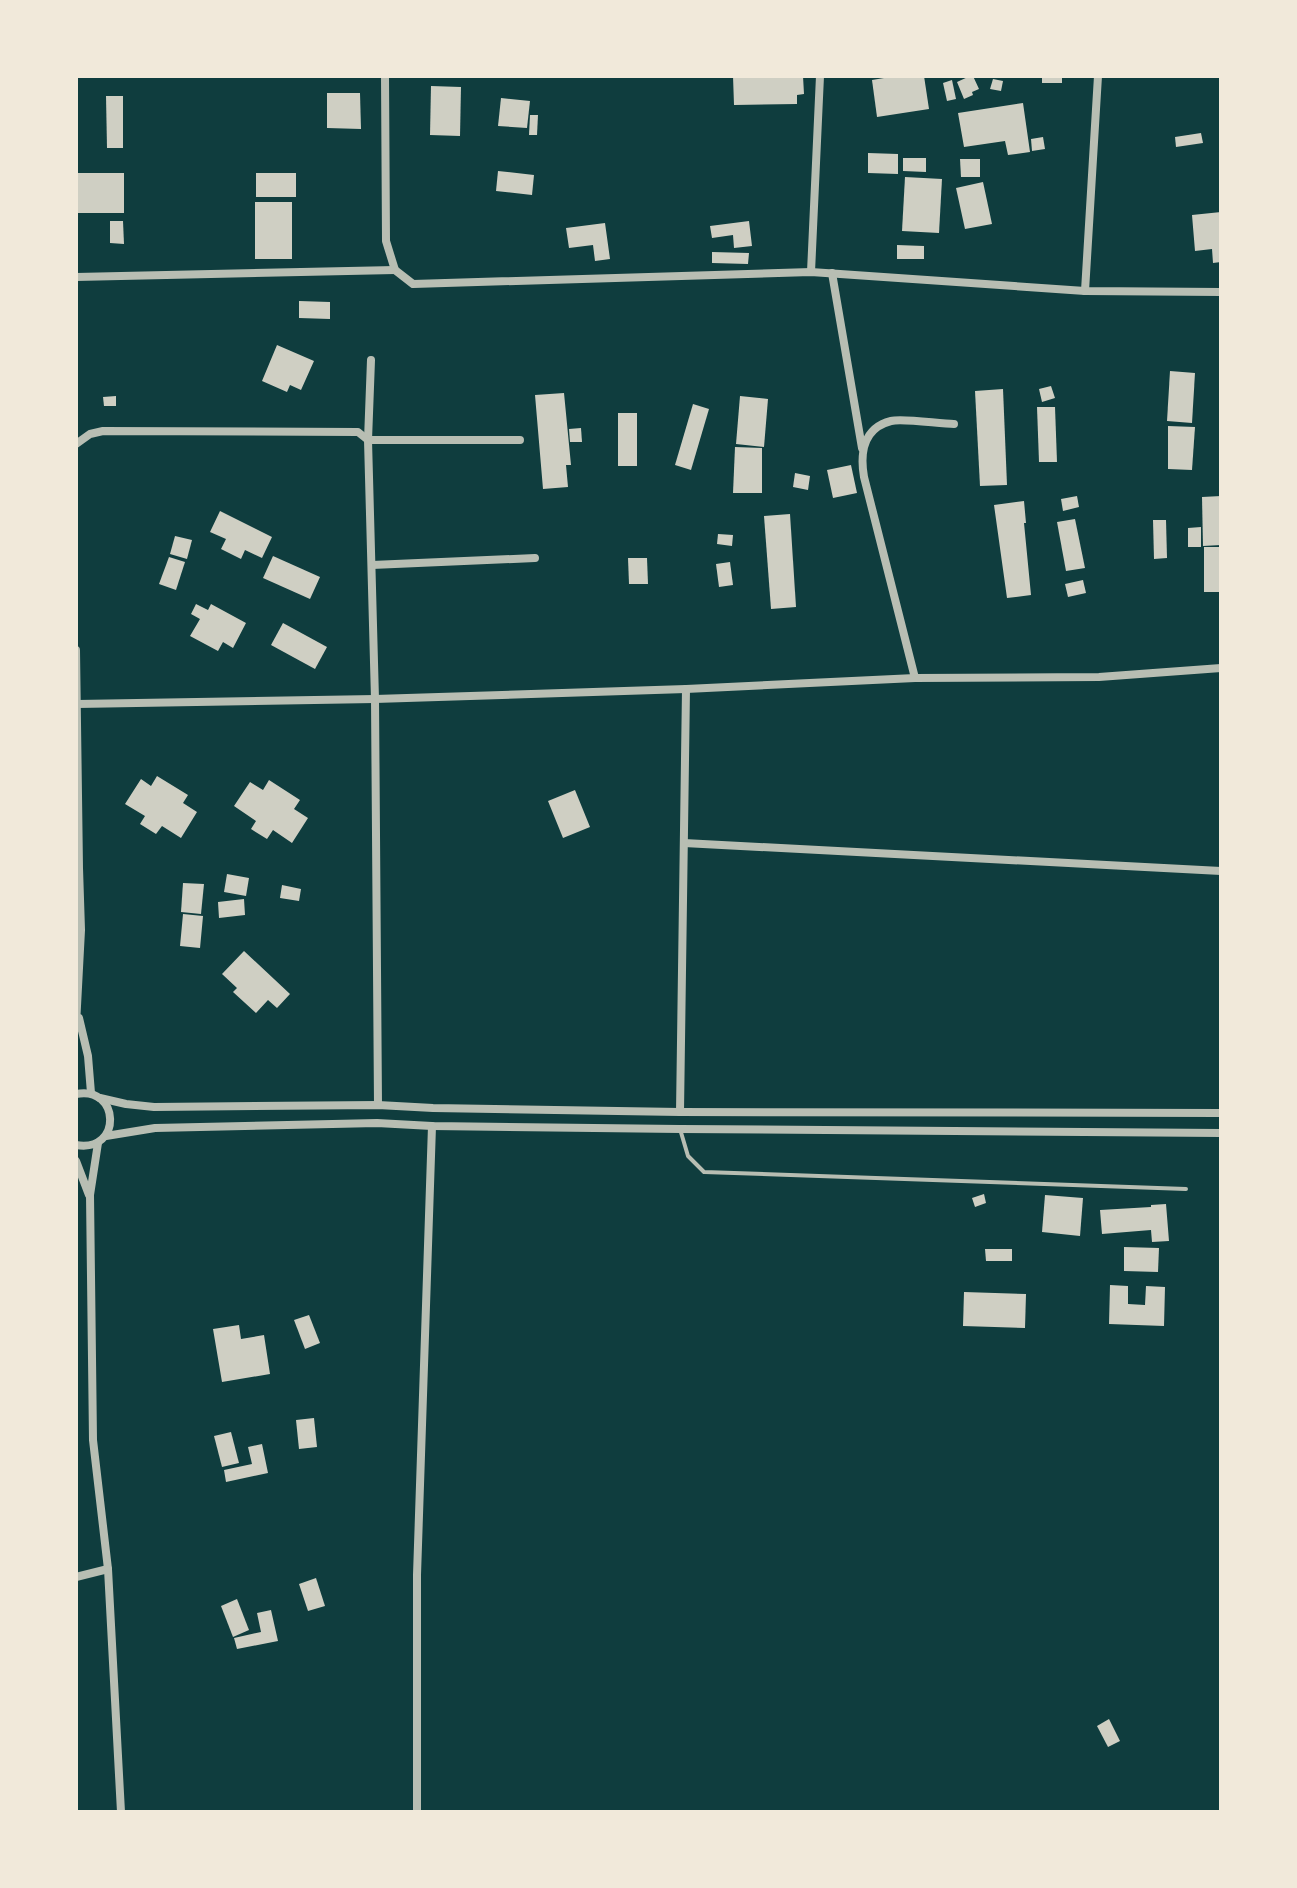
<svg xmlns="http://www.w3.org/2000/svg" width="1297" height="1888" viewBox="0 0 1297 1888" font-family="'Golos Text',sans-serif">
<rect width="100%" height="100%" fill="#0f3d3e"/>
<g fill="#cfcfc3">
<path d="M733,76H803L804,94L797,95V104L734,105Z"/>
<path d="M896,76H924L929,109L877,117L872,80Z"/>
<path d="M970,76H973L979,89L972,92L973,95L964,99L957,82Z"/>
<rect x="1042" y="76" width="20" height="7"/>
<path d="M993,79L1003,81L1001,91L990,89Z"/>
<path d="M952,80L956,99L947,101L943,83Z"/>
<path d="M431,86L461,87L460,136L430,135Z"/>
<path d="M327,93H360L361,129L327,128Z"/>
<path d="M106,96H123V148H107Z"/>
<path d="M501,98L530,101L527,128L498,126Z"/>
<path d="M1023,103L1030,152L1008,155L1005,141L964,147L958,113Z"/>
<path d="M530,115H538L537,135H529Z"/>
<path d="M1201,133L1203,143L1176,147L1175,137Z"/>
<path d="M1043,137L1045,149L1032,151L1031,139Z"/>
<path d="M868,153L898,154V174L868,173Z"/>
<path d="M903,158H926V172L903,171Z"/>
<path d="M960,159H980V177H961Z"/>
<path d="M498,171L534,175L532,195L496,191Z"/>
<rect x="76" y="173" width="48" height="40"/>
<rect x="256" y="173" width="40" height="24"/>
<path d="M905,177L942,179L939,233L902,231Z"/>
<path d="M983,182L992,224L965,229L956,188Z"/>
<rect x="255" y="202" width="37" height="57"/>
<path d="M1221,212V262L1213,263L1212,249L1195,251L1192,215Z"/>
<path d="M110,221H123L124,244L110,243Z"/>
<path d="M749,221L752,246L734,248L733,235L712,238L710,226Z"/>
<path d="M605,223L610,259L595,261L593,245L569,248L566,228Z"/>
<path d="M897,245L924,246V259H897Z"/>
<path d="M712,252L749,253L748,264L712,263Z"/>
<path d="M299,301L330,302V319L299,318Z"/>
<path d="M277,345L314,361L301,390L290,385L287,392L262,381Z"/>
<path d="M1170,371L1195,373L1192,423L1167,421Z"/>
<path d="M1051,386L1055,398L1042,402L1039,389Z"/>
<path d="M1003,389L1007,485L980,486L975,391Z"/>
<path d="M564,393L571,465H566L568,487L543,489L535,395Z"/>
<path d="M116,396V406H104L103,397Z"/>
<path d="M740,396L768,399L764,447L736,444Z"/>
<path d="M693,404L709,409L691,470L675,465Z"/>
<path d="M1037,407H1055L1057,462H1039Z"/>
<rect x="618" y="413" width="19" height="53"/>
<path d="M1168,426L1195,427L1192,470L1168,469Z"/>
<path d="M581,428L582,442H570L569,429Z"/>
<path d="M735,447L762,448V493H733Z"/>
<path d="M851,465L857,493L833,498L827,470Z"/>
<path d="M795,473L810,476L808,490L793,487Z"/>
<path d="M1077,496L1079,507L1063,511L1061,499Z"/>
<path d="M1221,496V545L1203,546L1202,497Z"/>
<path d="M1024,501L1026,523H1024L1031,595L1007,598L994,505Z"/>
<path d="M220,511L272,537L262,558L245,550L241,559L221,549L226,539L210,532Z"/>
<path d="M790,514L796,607L771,609L764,516Z"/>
<path d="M1075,519L1085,568L1066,571L1057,522Z"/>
<path d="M1153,520H1166L1167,558L1154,559Z"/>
<path d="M1201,527V547H1188V528Z"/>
<path d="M718,534L733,535L732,546L717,544Z"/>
<path d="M175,536L192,540L187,559L170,554Z"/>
<rect x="1204" y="547" width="17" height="45"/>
<path d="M273,556L320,577L310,599L263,578Z"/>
<path d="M169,557L185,562L176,590L159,584Z"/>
<path d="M628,558H647L648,584H629Z"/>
<path d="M730,562L733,585L719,587L716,564Z"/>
<path d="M1083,580L1086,593L1068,597L1065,584Z"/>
<path d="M196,604L208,610L211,604L246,623L233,648L223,642L218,651L190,636L200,619L191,614Z"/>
<path d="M283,623L327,647L315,669L271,645Z"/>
<path d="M157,776L188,795L183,803L197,812L181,838L162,826L156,834L140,824L145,816L125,804L141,779L151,786Z"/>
<path d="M269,780L300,800L294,809L308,818L292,843L273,830L267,839L251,829L256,821L234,806L250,782L263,790Z"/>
<path d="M575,790L590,827L563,838L548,801Z"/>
<path d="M227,874L249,878L246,896L224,892Z"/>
<path d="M183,883L204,884L201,914L181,912Z"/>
<path d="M282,885L301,889L299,901L280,898Z"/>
<path d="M244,899L245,915L219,918L218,902Z"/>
<path d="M183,914L203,916L200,948L180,946Z"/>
<path d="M244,951L290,994L277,1008L268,1000L256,1013L233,992L237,988L222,974Z"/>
<path d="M984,1194L986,1203L975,1207L972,1198Z"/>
<path d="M1045,1195L1083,1198L1080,1236L1042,1232Z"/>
<path d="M1166,1204L1169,1241L1152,1242L1151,1230L1102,1234L1100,1210L1151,1207V1205Z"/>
<path d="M1124,1247L1159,1248L1158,1272L1124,1271Z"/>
<path d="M985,1249H1012V1261H986Z"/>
<path d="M1110,1285L1128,1286V1304L1145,1305L1146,1286L1165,1287L1164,1326L1109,1324Z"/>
<path d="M964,1292L1026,1294L1025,1328L963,1326Z"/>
<path d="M309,1315L320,1343L305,1349L294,1320Z"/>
<path d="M239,1325L241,1339L264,1335L270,1374L222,1382L213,1329Z"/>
<path d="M314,1418L317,1447L299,1449L296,1420Z"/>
<path d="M231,1432L239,1463L222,1467L214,1436Z"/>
<path d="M262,1444L268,1473L226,1482L224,1470L252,1464L248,1447Z"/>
<path d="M316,1578L325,1606L308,1611L299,1584Z"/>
<path d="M237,1599L249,1630L233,1637L221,1606Z"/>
<path d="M271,1610L278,1641L237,1649L234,1638L261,1632L257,1613Z"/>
<path d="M1109,1719L1120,1741L1108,1747L1097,1726Z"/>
</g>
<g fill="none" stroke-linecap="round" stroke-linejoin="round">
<path stroke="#b8beb3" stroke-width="4" d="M680,1129L688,1156L704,1172L1186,1189"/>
<g stroke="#b8beb3" stroke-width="8">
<path d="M385,76L386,241L395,270L413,284L811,272L1085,291L1221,292"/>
<path d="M811,272L820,76"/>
<path d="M832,273L862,448"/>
<path d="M76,277L395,270"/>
<path d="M1085,291L1098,76"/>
<path d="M371,360L368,440L375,699L378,1105"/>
<path d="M76,444L90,434L103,431L358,432L368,440H520"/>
<path d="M372,565L535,558"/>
<path d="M76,650L79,868L81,930L76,1025"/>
<path d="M915,678L864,477C860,454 863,428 891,421C903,418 940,424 954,424"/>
<path d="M77,704L375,699L686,689L915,678L1099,677L1221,668"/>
<path d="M684,843L1221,871"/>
<path d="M79,1018L88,1056L91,1093"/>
<path d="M76,1094C120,1085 123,1153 76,1145"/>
<path d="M100,1098L126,1104L154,1107L378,1105L433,1108L680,1112L1221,1113"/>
<path d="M680,1112L686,689"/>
<path d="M106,1136L155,1128L377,1123L432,1126L680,1129L1221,1133"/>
<path d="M98,1143L90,1195L93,1440L108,1569L121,1812"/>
<path d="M76,1161L89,1195"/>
<path d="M76,1577L108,1569"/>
<path d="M417,1812V1575L432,1126"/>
</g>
</g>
<rect width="1297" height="1888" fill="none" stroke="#f1e9da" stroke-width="156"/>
</svg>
